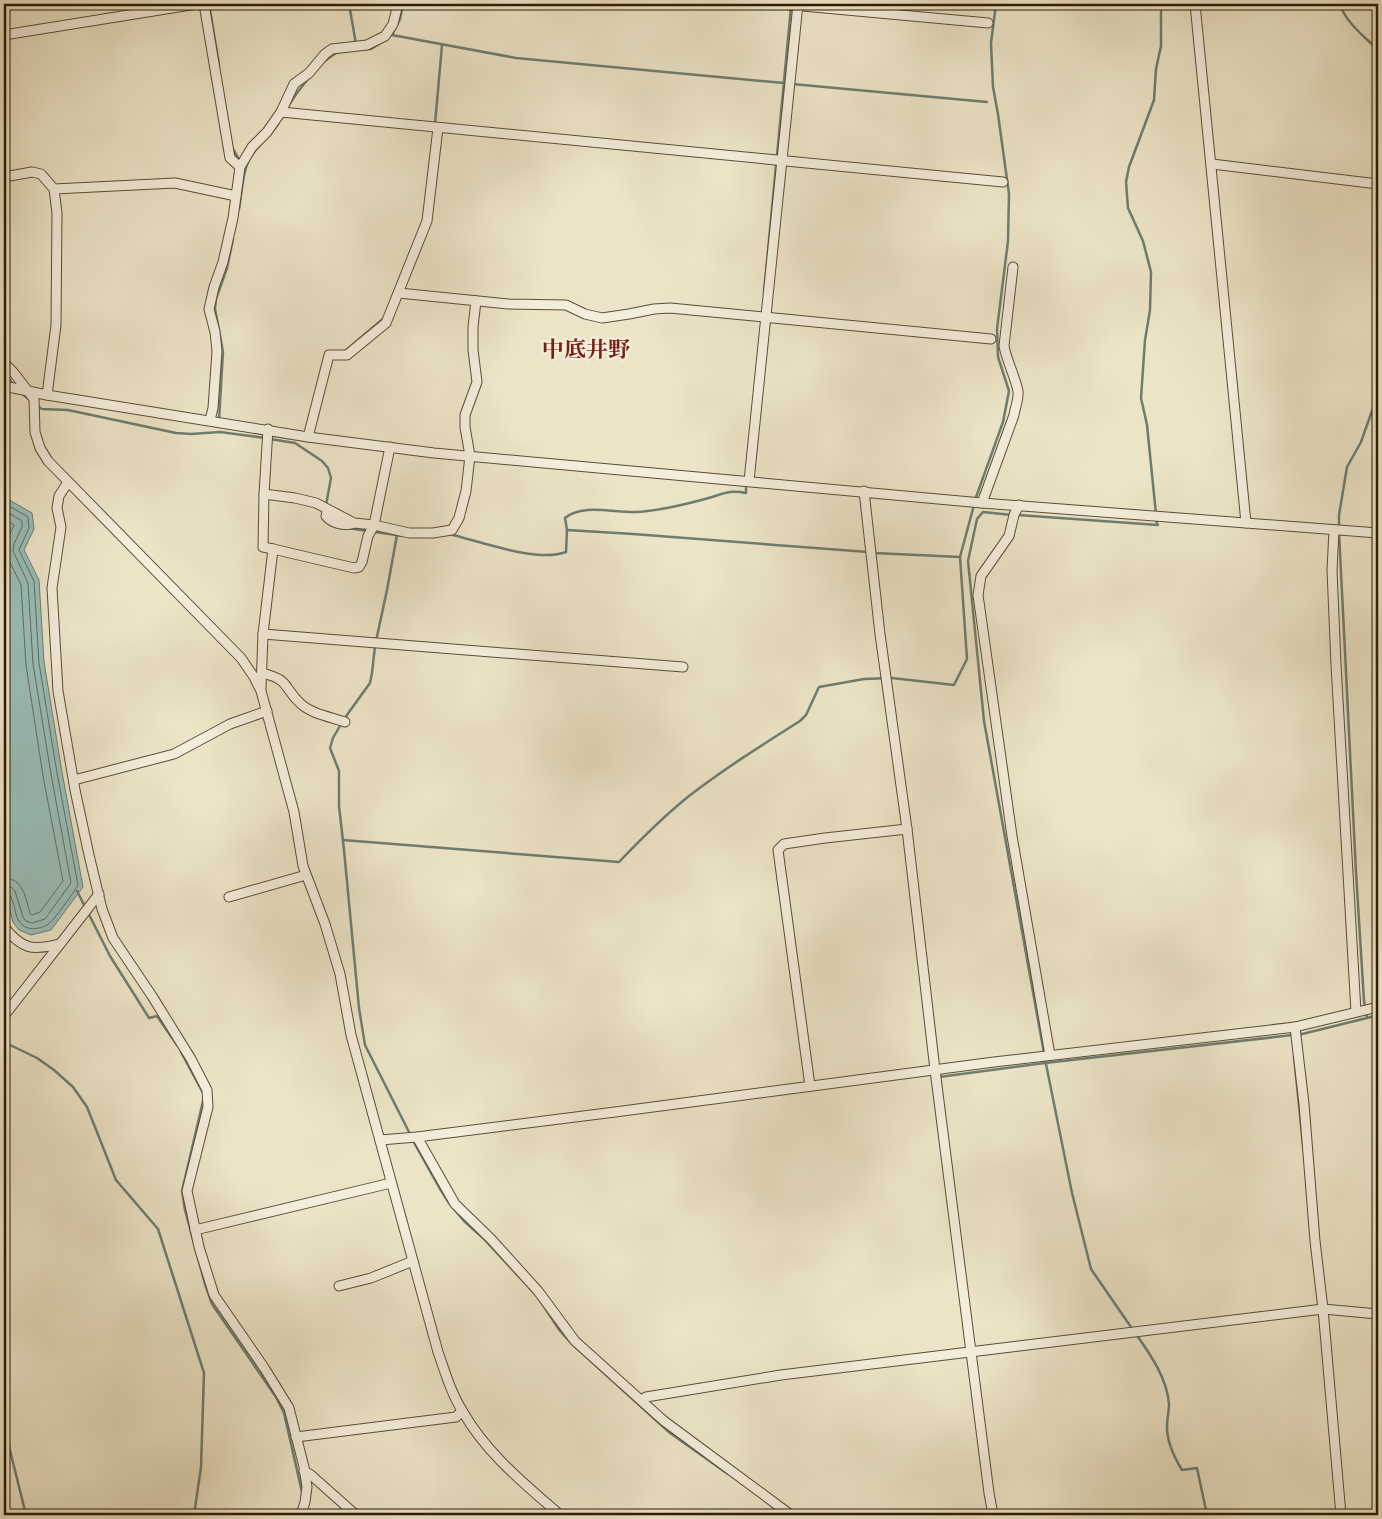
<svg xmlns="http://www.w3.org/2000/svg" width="1382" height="1519" viewBox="0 0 1382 1519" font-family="'Sorts Mill Goudy','Noto Serif JP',serif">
<rect width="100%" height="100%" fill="#ece4c7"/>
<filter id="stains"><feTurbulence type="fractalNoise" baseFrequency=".004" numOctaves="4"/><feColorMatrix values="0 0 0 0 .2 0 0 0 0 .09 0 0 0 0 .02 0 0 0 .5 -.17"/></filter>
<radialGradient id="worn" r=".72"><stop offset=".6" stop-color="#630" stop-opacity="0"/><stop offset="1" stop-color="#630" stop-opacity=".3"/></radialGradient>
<path fill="#99beb8" stroke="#6e7d70" d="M4,497L32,513L34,529L24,550L39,580L44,662L62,772L83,887L51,930L31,935L19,930L13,922L4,889Z"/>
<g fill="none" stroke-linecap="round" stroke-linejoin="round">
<g stroke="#636c5e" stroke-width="1">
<path d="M4,503L28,517L29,528L19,550L34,581L39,663L57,773L78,885C74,892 53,922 47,925C38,930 25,931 19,921C13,913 16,894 4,892"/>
<path d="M4,510L22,521V527L14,544L13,551L28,583L33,664L51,774L71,883L45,919L32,923L26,921L23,917L15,891L11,887L4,886"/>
<path d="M4,518L14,525L6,543L5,552L21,585L26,665L43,776L63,881L40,912L32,915L30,913C25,897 24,879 4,878"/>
</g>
<g stroke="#6e7d70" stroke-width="2.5">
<path d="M209,4L219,65"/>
<path d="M349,4L356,44"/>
<path d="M1340,4C1345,22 1365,37 1378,50"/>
<path d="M392,35L516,58L784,83"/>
<path d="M392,35L400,19L403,4"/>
<path d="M366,49H371L379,44"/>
<path d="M792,84L987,102"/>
<path d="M287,108C298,90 319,62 338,52"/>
<path d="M435,124L442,45"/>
<path d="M233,149L240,161"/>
<path d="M239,209C242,193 242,173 250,158C257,146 270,136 278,124"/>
<path d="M764,293L791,7"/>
<path d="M342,351H345L384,318"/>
<path d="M4,374L13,384"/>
<path d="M21,393L31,401"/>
<path d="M37,406L42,409L68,410L176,433L191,434L220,432L265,438"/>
<path d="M219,420L223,352L215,309L216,299L227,268L233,239"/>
<path d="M270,439L295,443L322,461L328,468L331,478L326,505"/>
<path d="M975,500L1003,422L1009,391L998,357L997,329L1008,241L1009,194L998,114L993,87L991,43L996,4"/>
<path d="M1012,515L983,512L977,519L968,561L984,721L1044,1053"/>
<path d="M1018,515L1158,525"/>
<path d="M1157,524L1147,425L1141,398L1145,340L1150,310L1151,272L1143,241L1128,208L1126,182L1129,167L1154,100L1156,69L1161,46V4"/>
<path d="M1339,527V515L1347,467L1361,442L1378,394"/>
<path d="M347,528L403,536"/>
<path d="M567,530L565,518C582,503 615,513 636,512C659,511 683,505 705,499C722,495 727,489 746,493V482"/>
<path d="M1339,532L1356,872L1364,1001L1367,1018L1378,1015"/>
<path d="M449,534C479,541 537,563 566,552L567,530L633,534L868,552"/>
<path d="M874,553L960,557"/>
<path d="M376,641L387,590L397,535"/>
<path d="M344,719L370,683L372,673L375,646"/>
<path d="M341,724L333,738L330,748L339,771V806L344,850L359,1008L365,1045L410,1134"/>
<path d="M343,840L619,862C641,839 664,816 689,796C724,769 762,745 800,721L806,715L819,687L864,679L892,678L954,685L967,659L960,557L974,505"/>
<path d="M77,891L110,956L149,1018L157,1016L177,1045"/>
<path d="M1298,1035L1367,1018"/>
<path d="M4,1042L37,1058L54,1070L73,1087L87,1107L116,1180L158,1229L204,1373L201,1467L194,1515"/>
<path d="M181,1052L203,1093"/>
<path d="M1294,1056L1303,1145"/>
<path d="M1045,1059L1072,1193L1091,1269L1133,1330"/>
<path d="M939,1077L1045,1063L1293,1035"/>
<path d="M203,1101L182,1191L185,1210L205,1284L212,1304L276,1397L284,1413L302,1492"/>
<path d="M412,1139L440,1189L449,1203L464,1221L483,1238L537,1296L560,1331L571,1343L670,1433L728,1474"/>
<path d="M1136,1334C1150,1354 1167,1378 1169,1404C1169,1411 1167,1419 1167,1427C1167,1442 1174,1457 1182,1470L1197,1468L1207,1515"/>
<path d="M4,1426L26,1515"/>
<path d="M771,1505L783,1515"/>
<path d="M296,1515L300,1505"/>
</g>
<defs>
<g id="minor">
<path d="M204,4L230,158L240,167"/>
<path d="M781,4L988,23"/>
<path d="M1195,4L1246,523"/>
<path d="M4,35L197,4"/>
<path d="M281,112L1003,182"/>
<path d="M1212,164L1378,184"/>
<path d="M4,177L32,172L41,174L54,189L57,213L56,325L47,395"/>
<path d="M54,189L175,183L236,196"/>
<path d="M399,293L508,304L566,305L585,314L602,318L629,314L654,309L670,308L991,339"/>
<path d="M4,363L14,373L34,399L35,432L40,448L48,461L241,658L254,677L261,691L294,812L303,866L325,924L340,974L351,1035L438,1352C445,1372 451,1393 463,1412C487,1454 525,1484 560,1515"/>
<path d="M4,386L47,395L308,437L434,453L982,503L1378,533"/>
<path d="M210,420L213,408L217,351L215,332L209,309L214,287L223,262L233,218L240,167L252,147L267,132L281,112L294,84L309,73L325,54L332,49L367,45L385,36L393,24L398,4"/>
<path d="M308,437L329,355H347L386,323L427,221L438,128"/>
<path d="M749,481L798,4"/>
<path d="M68,482L59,496L57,508L61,527L52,588L58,691L75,790L89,855L102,909L113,938L152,996L191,1059L207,1090L208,1107L187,1191L199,1247L214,1295L265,1369L289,1408L304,1467L307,1487L305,1502L301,1515"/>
<path d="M864,491L880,634L907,829L935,1070L989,1493L993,1515"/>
<path d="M264,494L295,498L316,503L354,523L374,525L409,533H433L452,530L459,518L466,491L470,456L465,427V415L477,382L473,350V327L476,301"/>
<path d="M982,503L1014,415C1015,408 1019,399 1018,391C1015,376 1007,362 1004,346L1013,267"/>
<path d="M1019,505L1014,515L1009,536L981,576L978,595L1012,836L1050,1055"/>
<path d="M328,510L326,516C331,523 344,526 352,524"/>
<path d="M1334,530L1332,570L1336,665L1356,1012"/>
<path d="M273,549L354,568L359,567L362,562L368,536L374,525L390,447"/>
<path d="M263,634L683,667"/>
<path d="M262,673C291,680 283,688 301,704C312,714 331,717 345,722"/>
<path d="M261,688L263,634L273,549L263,547L264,494L268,429"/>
<path d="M74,780L174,754L230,724L267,711"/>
<path d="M229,897L306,875"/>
<path d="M4,927C22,949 32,951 59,944"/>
<path d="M4,1016L99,894"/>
<path d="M1295,1027L1304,1104L1315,1241L1323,1309L1341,1515"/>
<path d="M810,1086L778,850L784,844L825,838L907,829"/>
<path d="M417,1137L455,1204L491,1239L538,1291L575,1341L664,1421L791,1515"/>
<path d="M380,1140L417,1137L615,1112L994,1062L1295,1027L1378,1007"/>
<path d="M195,1230L391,1183"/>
<path d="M339,1286L371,1278L413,1261"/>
<path d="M641,1400L646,1397L781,1375L1323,1309L1378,1314"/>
<path d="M296,1437L456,1417L462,1411"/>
<path d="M304,1471L311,1475L356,1515"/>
</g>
</defs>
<use href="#minor" stroke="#5d4d36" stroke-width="11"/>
<use href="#minor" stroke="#f3eddb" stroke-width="9"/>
</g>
<g text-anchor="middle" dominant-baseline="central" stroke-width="4.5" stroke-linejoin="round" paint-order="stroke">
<g font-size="22" font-weight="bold" fill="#7a1f14" stroke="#f3eddb">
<text x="586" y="352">中底井野</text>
</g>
</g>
<rect width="1382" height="1519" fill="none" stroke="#ece4c7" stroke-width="20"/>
<rect x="5" y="5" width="1372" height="1509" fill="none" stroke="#2d1b05" stroke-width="2.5"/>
<rect x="10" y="10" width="1362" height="1499" fill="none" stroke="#2d1b05"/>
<rect width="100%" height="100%" filter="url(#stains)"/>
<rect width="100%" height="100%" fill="url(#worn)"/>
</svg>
